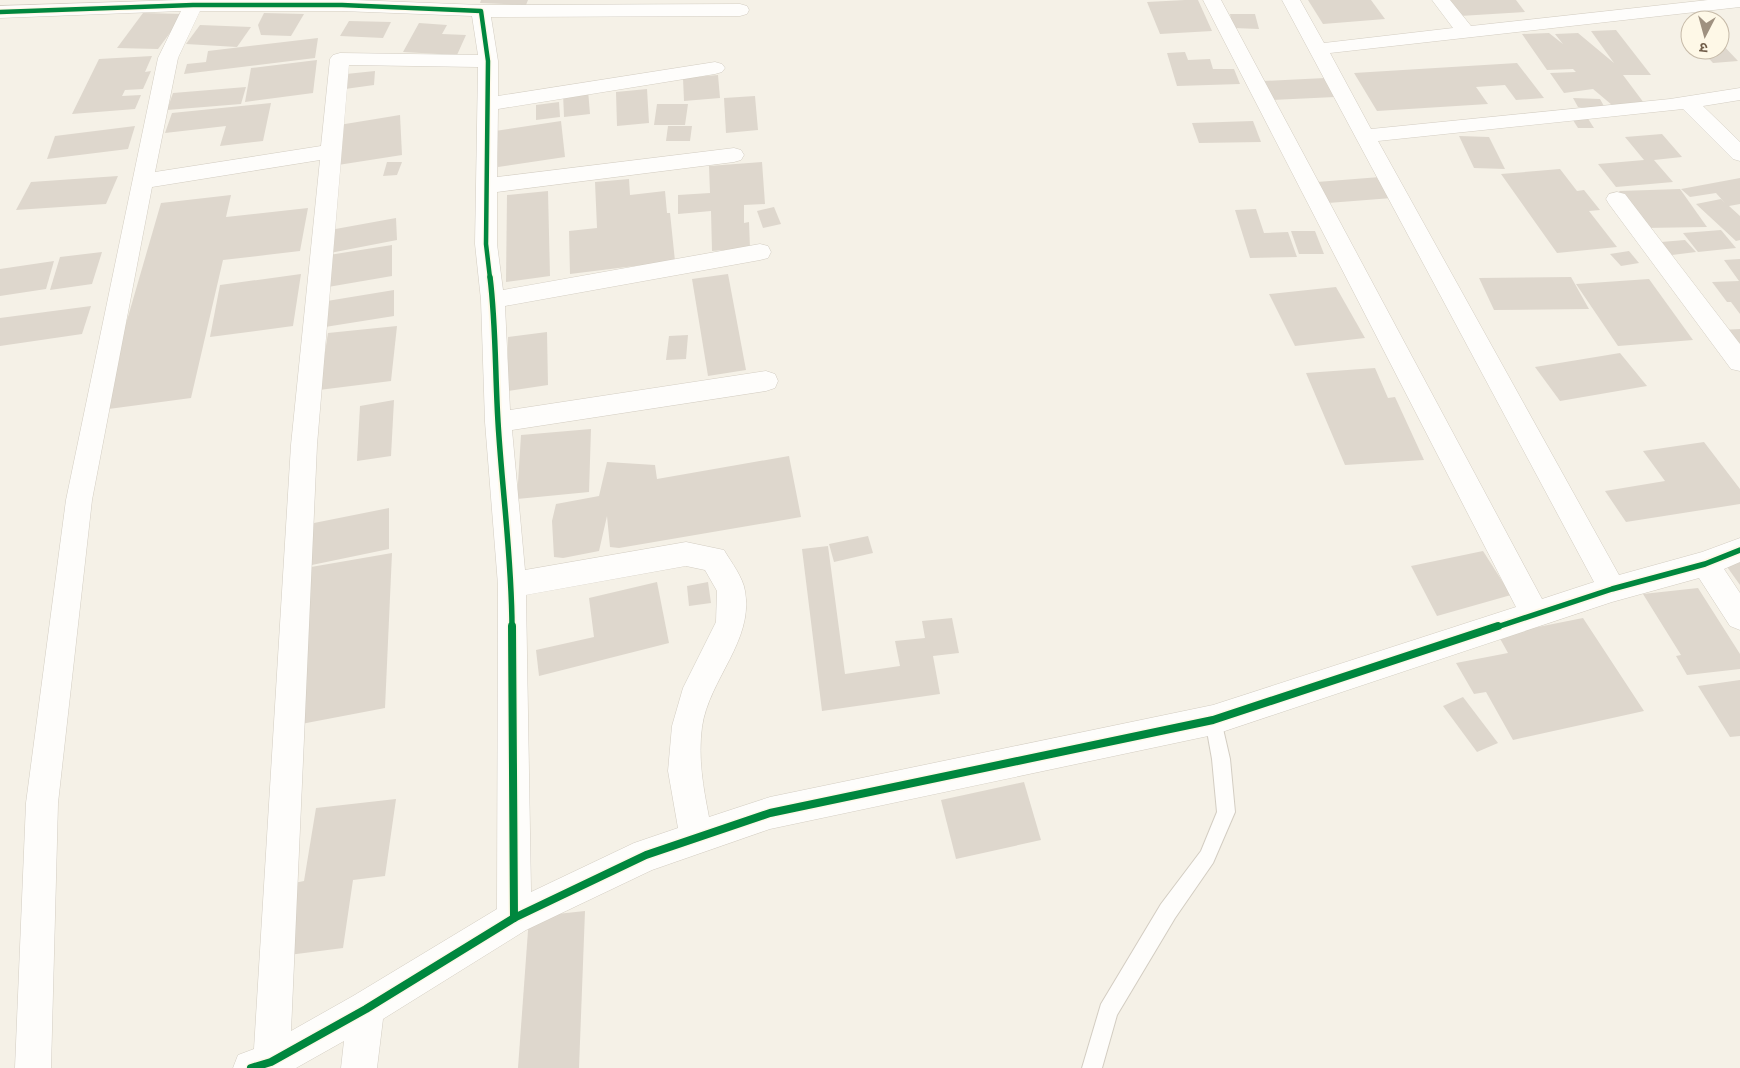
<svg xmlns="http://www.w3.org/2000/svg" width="1740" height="1068" viewBox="0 0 1740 1068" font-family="'Source Sans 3','Noto Sans Devanagari',sans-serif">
<rect width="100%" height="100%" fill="#f5f1e7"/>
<g fill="#ded7cd">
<path d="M481,0H528L526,5L480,3Z"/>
<path d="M1185,0H1198L1212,31L1160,34L1147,2Z"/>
<path d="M1308,0H1371L1385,19L1323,24Z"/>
<path d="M1448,0H1516L1525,12L1460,16Z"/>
<path d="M143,13L184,14L158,49L117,48Z"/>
<path d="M264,13L304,14L291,36L261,35L258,25Z"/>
<path d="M1230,14H1255L1259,29L1233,28Z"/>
<path d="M349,21L391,22L383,38L340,36Z"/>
<path d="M419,23L447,25L442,34L466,35L457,55L403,52Z"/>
<path d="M200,25L251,27L237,47L186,44Z"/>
<path d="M1616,30L1651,75H1623L1644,103L1612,105L1593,89L1564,93L1550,73L1576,72L1573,69L1547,70L1522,34L1549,33L1563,44L1555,34L1578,33L1614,63L1591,31Z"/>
<path d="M318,38L315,58L184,74L187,64L206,62L208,51Z"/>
<path d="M1720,42L1738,61L1713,63L1701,50H1720Z"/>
<path d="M1185,52L1188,60L1210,59L1213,69H1234L1240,84L1177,86L1167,53Z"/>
<path d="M152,56L145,72L151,71L143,89L125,90L122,96L141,95L135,109L72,114L99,59Z"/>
<path d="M317,60L313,93L245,102L251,68Z"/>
<path d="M1517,63L1544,98L1516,100L1505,85L1476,87L1488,104L1377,111L1354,73Z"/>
<path d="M375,71L374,85L345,89L346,74Z"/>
<path d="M718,75L720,98L684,101L683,78Z"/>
<path d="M1325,78L1335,97L1272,100L1264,81Z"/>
<path d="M246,87L241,104L167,110L173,93Z"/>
<path d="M647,89L649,123L617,126L616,92Z"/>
<path d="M588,90L590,114L564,117L563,93Z"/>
<path d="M755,96L758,130L726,133L724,98Z"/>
<path d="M1573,98L1600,99L1605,108L1578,107Z"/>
<path d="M559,102L560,117L536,120V105Z"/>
<path d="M271,103L263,141L220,146L226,126L165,133L172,113Z"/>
<path d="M657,104H688L685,125H654Z"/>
<path d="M400,115L402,155L338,165L339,125Z"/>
<path d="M1571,117H1587L1594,128H1578Z"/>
<path d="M561,121L565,157L498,167L495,131Z"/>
<path d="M1253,121L1261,142L1199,143L1192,123Z"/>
<path d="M135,126L128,149L47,159L55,136Z"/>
<path d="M668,126H692L690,141H666Z"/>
<path d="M1662,134L1682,157L1654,160L1673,182L1616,187L1598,164L1644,160L1625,137Z"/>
<path d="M1459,136L1489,137L1505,169L1474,168Z"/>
<path d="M387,162H402L397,175L383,176Z"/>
<path d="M762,162L765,204L744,205V223L749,222L750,248L712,251L711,211L678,214V195L710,193L709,166Z"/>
<path d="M1560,169L1577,191L1584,190L1600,210L1589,211L1617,247L1557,253L1501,174Z"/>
<path d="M118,176L106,204L16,210L31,182Z"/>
<path d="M1380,177L1392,198L1328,203L1317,182Z"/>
<path d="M1740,178V204L1729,206L1740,216V240L1736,241L1696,204L1721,199L1725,203L1716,193L1690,197L1681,189Z"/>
<path d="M629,179L630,195L665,191L667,213H670L675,261L570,274L569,231L597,228L595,182Z"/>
<path d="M1680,189L1707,227L1644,228L1619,191Z"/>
<path d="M548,191L550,276L506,282L507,195Z"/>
<path d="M231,195L226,217L308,208L300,251L223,260L191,398L101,410L161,203Z"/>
<path d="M774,207L781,224L763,228L757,211Z"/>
<path d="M1256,209L1264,233L1288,232L1297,257L1250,258L1235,210Z"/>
<path d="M396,218L397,240L330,253V230Z"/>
<path d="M1721,230L1736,248L1698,252L1683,233Z"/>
<path d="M1291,231H1315L1324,254H1299Z"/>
<path d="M1685,240L1696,252L1672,255L1661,242Z"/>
<path d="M392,245V276L328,287L329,255Z"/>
<path d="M1629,251L1639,263L1621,266L1610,254Z"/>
<path d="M102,252L92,284L50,290L60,257Z"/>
<path d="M1740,259V314L1731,302H1727L1712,282L1739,281L1724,260Z"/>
<path d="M54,261L46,289L0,296V269Z"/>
<path d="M301,274L293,326L210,337L220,285Z"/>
<path d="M728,274L746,370L708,376L692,279Z"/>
<path d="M1571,277L1589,309L1494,310L1479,278Z"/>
<path d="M1649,279L1693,340L1618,346L1576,284Z"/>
<path d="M1336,287L1365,338L1295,346L1269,294Z"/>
<path d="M394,290V316L325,327L327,301Z"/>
<path d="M91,306L82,334L0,346V318Z"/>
<path d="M397,326L391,381L319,390L328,333Z"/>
<path d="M1740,329V357L1720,330Z"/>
<path d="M547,332L548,385L508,391V337Z"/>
<path d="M688,335L686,359L666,360L669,336Z"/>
<path d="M1620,353L1647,386L1560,401L1535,367Z"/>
<path d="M1375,368L1388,398L1395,397L1424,460L1345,465L1306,373Z"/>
<path d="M394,400L391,456L357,461L360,406Z"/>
<path d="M591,429L589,492L517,499L521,435Z"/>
<path d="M1704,442L1740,489V504L1626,522L1605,491L1665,481L1643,451Z"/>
<path d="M789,456L801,517L619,548L610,547L607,516L599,551L563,558L554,557L552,521L556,504L599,496L607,462L655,465L657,479Z"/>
<path d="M389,508V549L307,566L309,524Z"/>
<path d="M868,536L873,553L834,562L829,544Z"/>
<path d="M828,546L845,674L900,666L895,641L925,638L922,621L952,618L959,653L933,656L940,694L822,711L802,549Z"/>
<path d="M1483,551L1511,595L1437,616L1411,566Z"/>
<path d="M392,553L385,708L296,725L311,567Z"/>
<path d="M1740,562V585L1725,564Z"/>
<path d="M657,582L669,643L539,676L536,650L594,637L589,598Z"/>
<path d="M708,582L711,603L689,606L687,586Z"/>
<path d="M1698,588L1740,654V669L1687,675L1676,656L1681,655L1643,594Z"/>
<path d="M1583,618L1644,711L1513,740L1486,692L1474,694L1456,663L1508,653L1498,635Z"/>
<path d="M1740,680V736L1730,737L1698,686Z"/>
<path d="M1463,697L1498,743L1477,752L1443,706Z"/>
<path d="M1024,782L1041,840L956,859L941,800Z"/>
<path d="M396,799L385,876L353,880L343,948L281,956L294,883L304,881L316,808Z"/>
<path d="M585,911L579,1068H518L529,917Z"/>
</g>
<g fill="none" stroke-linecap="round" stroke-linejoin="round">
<defs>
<path id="service" d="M1213,712L1219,714L1221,720L1230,759L1235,812L1213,863L1175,918L1117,1015L1102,1068H1082L1101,1004L1161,904L1201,851L1217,812L1212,759L1205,720L1207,714Z"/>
<g id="minor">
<path d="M179,0H354L481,5L740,4L747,6L749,10L747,14L740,16L491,17L498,61V96L715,62L722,64L725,68L722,72L715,74L498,109L497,177L734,148L741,150L744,155L741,160L734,162L497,192V244L503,290L760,244L768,246L771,252L768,258L760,260L505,306L510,410L766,371L775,374L778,381L775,388L766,391L512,430L525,570L686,542L724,550C731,562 743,577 745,591C754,641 709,679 702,727C698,759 703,786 709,817L770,797L1213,705L1516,607L1203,0H1221L1542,599L1594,582L1282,0H1300L1324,43L1453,28L1432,0H1450L1471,26L1708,0H1740V7L1330,53L1371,129L1670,99L1740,88V100L1703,106L1740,142V161L1733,159L1683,109L1378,141L1619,575L1702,552L1740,538V562L1724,569L1740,593V630L1730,626L1699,578L1612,602L1213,735L770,829L652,870L526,930L383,1019L377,1068H341L344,1041L296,1068H233L238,1055L254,1049L291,445L320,160L152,187L92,500L58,803L51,1068H15L26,803L66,500L158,58L181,11L0,18V6ZM200,11H342L472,16L478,55L340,53L333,55L330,59L321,146L155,172L178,58ZM349,65L478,67L475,244L481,300L485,422L498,585L497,909L353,996L291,1031L317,445ZM686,566L705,570L717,591L716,622L683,688L672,726L668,771L678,828L634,843L531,892L526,595Z"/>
<path d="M1617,192L1625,194L1740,344V371L1731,369L1609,204L1606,199L1609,194Z"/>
</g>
</defs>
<use href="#service" stroke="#d3cdc2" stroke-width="2"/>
<use href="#minor" stroke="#d3cdc2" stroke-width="1"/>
<use href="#service" fill="#fefdfb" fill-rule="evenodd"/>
<use href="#minor" fill="#fefdfb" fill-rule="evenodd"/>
<defs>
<path id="cycleway-far2" d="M0,12L193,5H342L481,11L488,61L486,244L490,278"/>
<g id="cycleway-far1">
<path d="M490,277C496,325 495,373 498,422C502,490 512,559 512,628"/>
<path d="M1494,628L1612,589L1705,564L1740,550"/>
</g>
<g id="cycleway">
<path d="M512,626L514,918"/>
<path d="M251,1068L271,1062L366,1009L514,918L646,855L770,813L1213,720L1498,626"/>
</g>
</defs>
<use href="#cycleway-far2" stroke="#fef8e7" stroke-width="7"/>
<use href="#cycleway-far1" stroke="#fef8e7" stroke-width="9"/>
<use href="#cycleway" stroke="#fef8e7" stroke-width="11"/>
<use href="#cycleway-far2" stroke="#00873e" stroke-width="4.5"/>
<use href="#cycleway-far1" stroke="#00873e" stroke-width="5.5"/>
<use href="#cycleway" stroke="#00873e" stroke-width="8"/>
</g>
<g transform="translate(1705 35) rotate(186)"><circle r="24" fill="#fef8e7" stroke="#c6baa8"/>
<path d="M0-4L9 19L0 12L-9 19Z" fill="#9f9180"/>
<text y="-8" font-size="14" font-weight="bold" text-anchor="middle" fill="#715d49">उ</text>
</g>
</svg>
